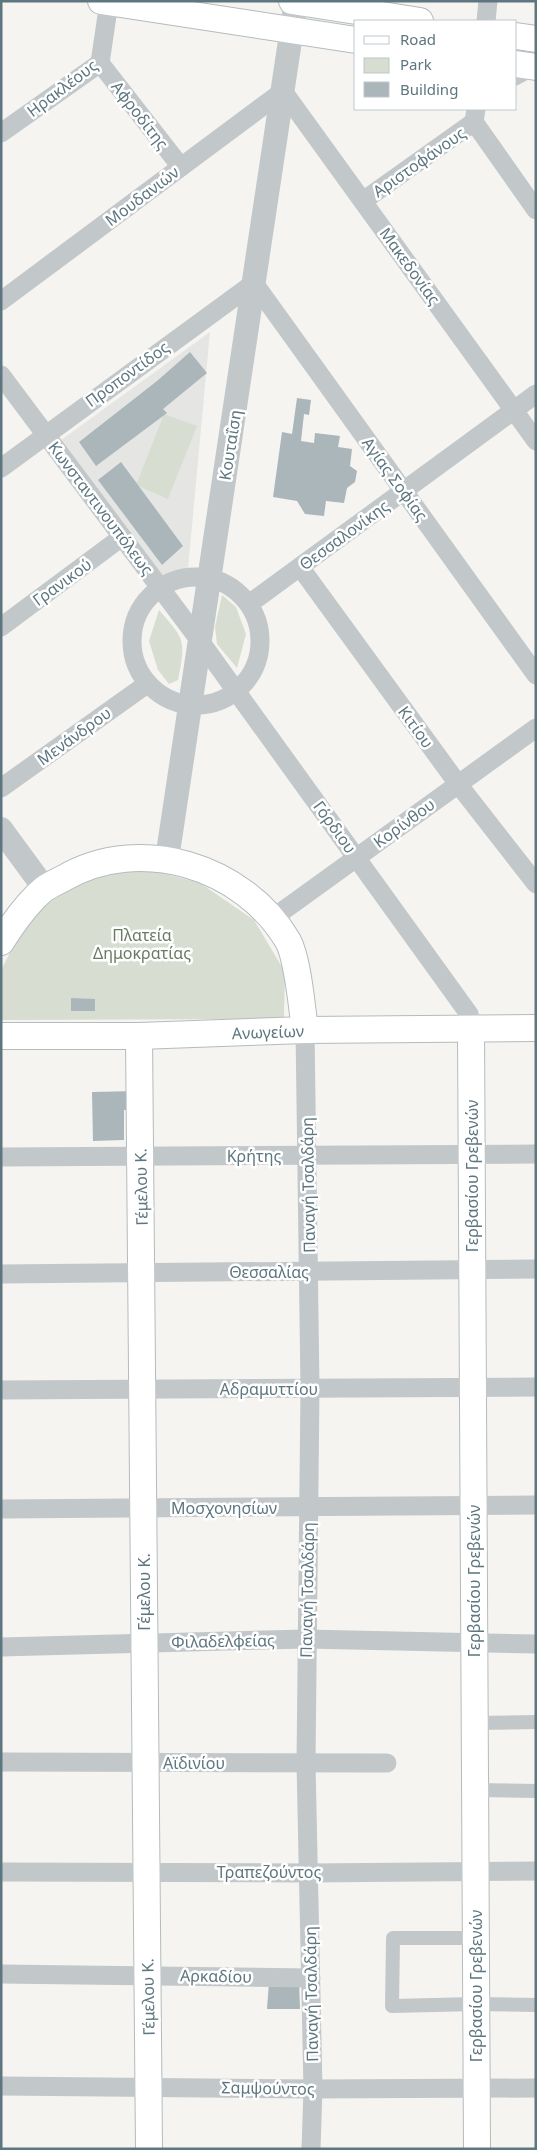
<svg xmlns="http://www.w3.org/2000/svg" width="537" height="2150" viewBox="0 0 537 2150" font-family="'Noto Sans',sans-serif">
<rect width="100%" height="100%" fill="#f5f4f0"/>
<path fill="#e5e6e4" d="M210,332L188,569L157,577L57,443Z"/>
<g fill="#d7ddd1">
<path d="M164,414L197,426L168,499L136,485Z"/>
<path d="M222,595L236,607L246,634L237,668L217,644L215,627Z"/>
<path d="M159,610C185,640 186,640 178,680L169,684L158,670L149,641Z"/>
<path d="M143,868L200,883L254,920L285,972L284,1019L1,1020V970L28,918L79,882Z"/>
</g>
<g fill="#aab6b9">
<path d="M190,352L207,373L163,409L167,413L96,466L79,442L157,381Z"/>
<path d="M297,398L311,400L309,415L304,414L301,441L314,443L315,433L340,436L338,447L352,449L350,466L357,471L355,482L347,488L344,503L326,501L324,516L305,514L297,501L273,497L282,432L292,434Z"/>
<path d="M121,462L183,546L162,565L98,480Z"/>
<path d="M71,998L95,999V1011H71Z"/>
<path d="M137,1091L138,1110H124V1140L93,1141L92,1092Z"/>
<path d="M299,1981L300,2009H267L269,1982Z"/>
</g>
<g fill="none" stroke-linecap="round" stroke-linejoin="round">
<defs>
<g id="secondary">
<path d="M101,1L356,40"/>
<path d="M292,1L420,21"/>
<path d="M516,36L536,39"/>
<path d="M516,64L536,67"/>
<path d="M1,942C13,923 27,903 44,889C50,885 58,881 64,878C140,834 244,866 288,941C298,959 302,1009 305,1030"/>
<path d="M471,1029L477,2149"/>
<path d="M1,1036H139L305,1030L536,1028"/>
<path d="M139,1036L149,2149"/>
</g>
</defs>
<use href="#secondary" stroke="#b4bbbe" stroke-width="28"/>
<path stroke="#c2c7ca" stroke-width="9" d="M516,81L531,73"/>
<g stroke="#c2c7ca" stroke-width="14">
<path d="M475,1723L536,1722"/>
<path d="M475,1790L536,1791"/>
<path d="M476,1938H393L392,2006L476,2004L536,2005"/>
</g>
<g stroke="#c2c7ca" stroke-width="19">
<path d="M486,21L488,1"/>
<path d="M100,63L181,167"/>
<path d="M476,109L474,122L536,210"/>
<path d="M1,133L100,63L109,2"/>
<path d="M363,201L474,122"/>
<path d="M1,301L283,91L536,441"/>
<path d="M1,375L200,641L469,1014L471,1029"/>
<path d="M1,468L254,283L536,675"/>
<path d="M300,567L458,784L536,884"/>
<circle cx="196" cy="641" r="64"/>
<path d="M249,604L536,394"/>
<path d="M1,627L122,537"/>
<path d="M1,788L147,684"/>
<path d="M273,918L536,728"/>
<path d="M305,1030L310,1388L306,1763L313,2089L311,2149"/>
<path d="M1,1157L536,1154"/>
<path d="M1,1274L536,1269"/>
<path d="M1,1390L536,1387"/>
<path d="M1,1509L536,1505"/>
<path d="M1,1647L306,1639L536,1644"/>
<path d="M1,1762L387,1763"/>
<path d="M1,1872L309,1873L536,1871"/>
<path d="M1,1974L311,1978"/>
<path d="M1,2086L313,2089L536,2088"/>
</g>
<g stroke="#c2c7ca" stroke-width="24">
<path d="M1,829L45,889"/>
<path d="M167,859L296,1"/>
</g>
<use href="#secondary" stroke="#fff" stroke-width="26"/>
</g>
<g text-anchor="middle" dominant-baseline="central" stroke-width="5" stroke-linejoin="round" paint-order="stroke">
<g font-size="16" fill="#5d767f" stroke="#fff">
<text transform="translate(62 88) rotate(-37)">Ηρακλέους</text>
<text transform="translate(140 115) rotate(52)">Αφροδίτης</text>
<text transform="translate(419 162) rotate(-35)">Αριστοφάνους</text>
<text transform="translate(142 196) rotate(-37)">Μουδανιών</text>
<text transform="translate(410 266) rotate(54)">Μακεδονίας</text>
<text transform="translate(127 374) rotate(-36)">Προποντίδος</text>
<text transform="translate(230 445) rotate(-81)">Κουταΐση</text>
<text transform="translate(395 479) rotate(54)">Αγίας Σοφίας</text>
<text transform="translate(101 508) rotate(53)">Κωνσταντινουπόλεως</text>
<text transform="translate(344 535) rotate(-36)">Θεσσαλονίκης</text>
<text transform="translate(62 582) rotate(-36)">Γρανικού</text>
<text transform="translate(416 727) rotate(54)">Κιτίου</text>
<text transform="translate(74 736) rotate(-36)">Μενάνδρου</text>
<text transform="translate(404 823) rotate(-36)">Κορίνθου</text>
<text transform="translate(335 827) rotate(54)">Γόρδιου</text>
<text transform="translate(268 1032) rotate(-2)">Ανωγείων</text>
<text x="254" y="1156">Κρήτης</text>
<text transform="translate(472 1176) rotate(-90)">Γερβασίου Γρεβενών</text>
<text transform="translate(308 1185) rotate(-91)">Παναγή Τσαλδάρη</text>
<text transform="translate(141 1187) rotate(-91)">Γέμελου Κ.</text>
<text x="269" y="1272">Θεσσαλίας</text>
<text x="269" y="1389">Αδραμυττίου</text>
<text x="224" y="1508">Μοσχονησίων</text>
<text transform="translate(474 1581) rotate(-90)">Γερβασίου Γρεβενών</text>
<text transform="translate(307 1590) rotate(-89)">Παναγή Τσαλδάρη</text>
<text transform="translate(144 1592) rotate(-90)">Γέμελου Κ.</text>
<text transform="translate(223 1641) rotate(-1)">Φιλαδελφείας</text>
<text x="194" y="1763">Αϊδινίου</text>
<text x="269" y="1872">Τραπεζούντος</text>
<text transform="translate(216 1976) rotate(1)">Αρκαδίου</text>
<text transform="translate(476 1986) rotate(-90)">Γερβασίου Γρεβενών</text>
<text transform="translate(311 1994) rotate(-91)">Παναγή Τσαλδάρη</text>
<text transform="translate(148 1997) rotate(-91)">Γέμελου Κ.</text>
<text transform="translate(268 2088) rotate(1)">Σαμψούντος</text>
</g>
<g font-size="16" fill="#6a7b60" stroke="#fff">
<text x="142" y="935">Πλατεία<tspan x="142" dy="18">Δημοκρατίας</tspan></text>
</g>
</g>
<rect width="537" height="2150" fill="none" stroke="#5d767f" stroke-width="5"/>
<rect x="354" y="20" width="162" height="90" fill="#ffffff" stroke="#bec8cc"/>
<rect x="364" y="36" width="25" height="8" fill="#ffffff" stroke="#bec8cc"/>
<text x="400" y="45" font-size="15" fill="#5d767f">Road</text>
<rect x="364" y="58" width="25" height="15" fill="#d7ddd1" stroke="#bec8cc"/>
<text x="400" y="70" font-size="15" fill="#5d767f">Park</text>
<rect x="364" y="82" width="25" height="15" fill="#aab6b9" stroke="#bec8cc"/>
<text x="400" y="95" font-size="15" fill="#5d767f">Building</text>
</svg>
